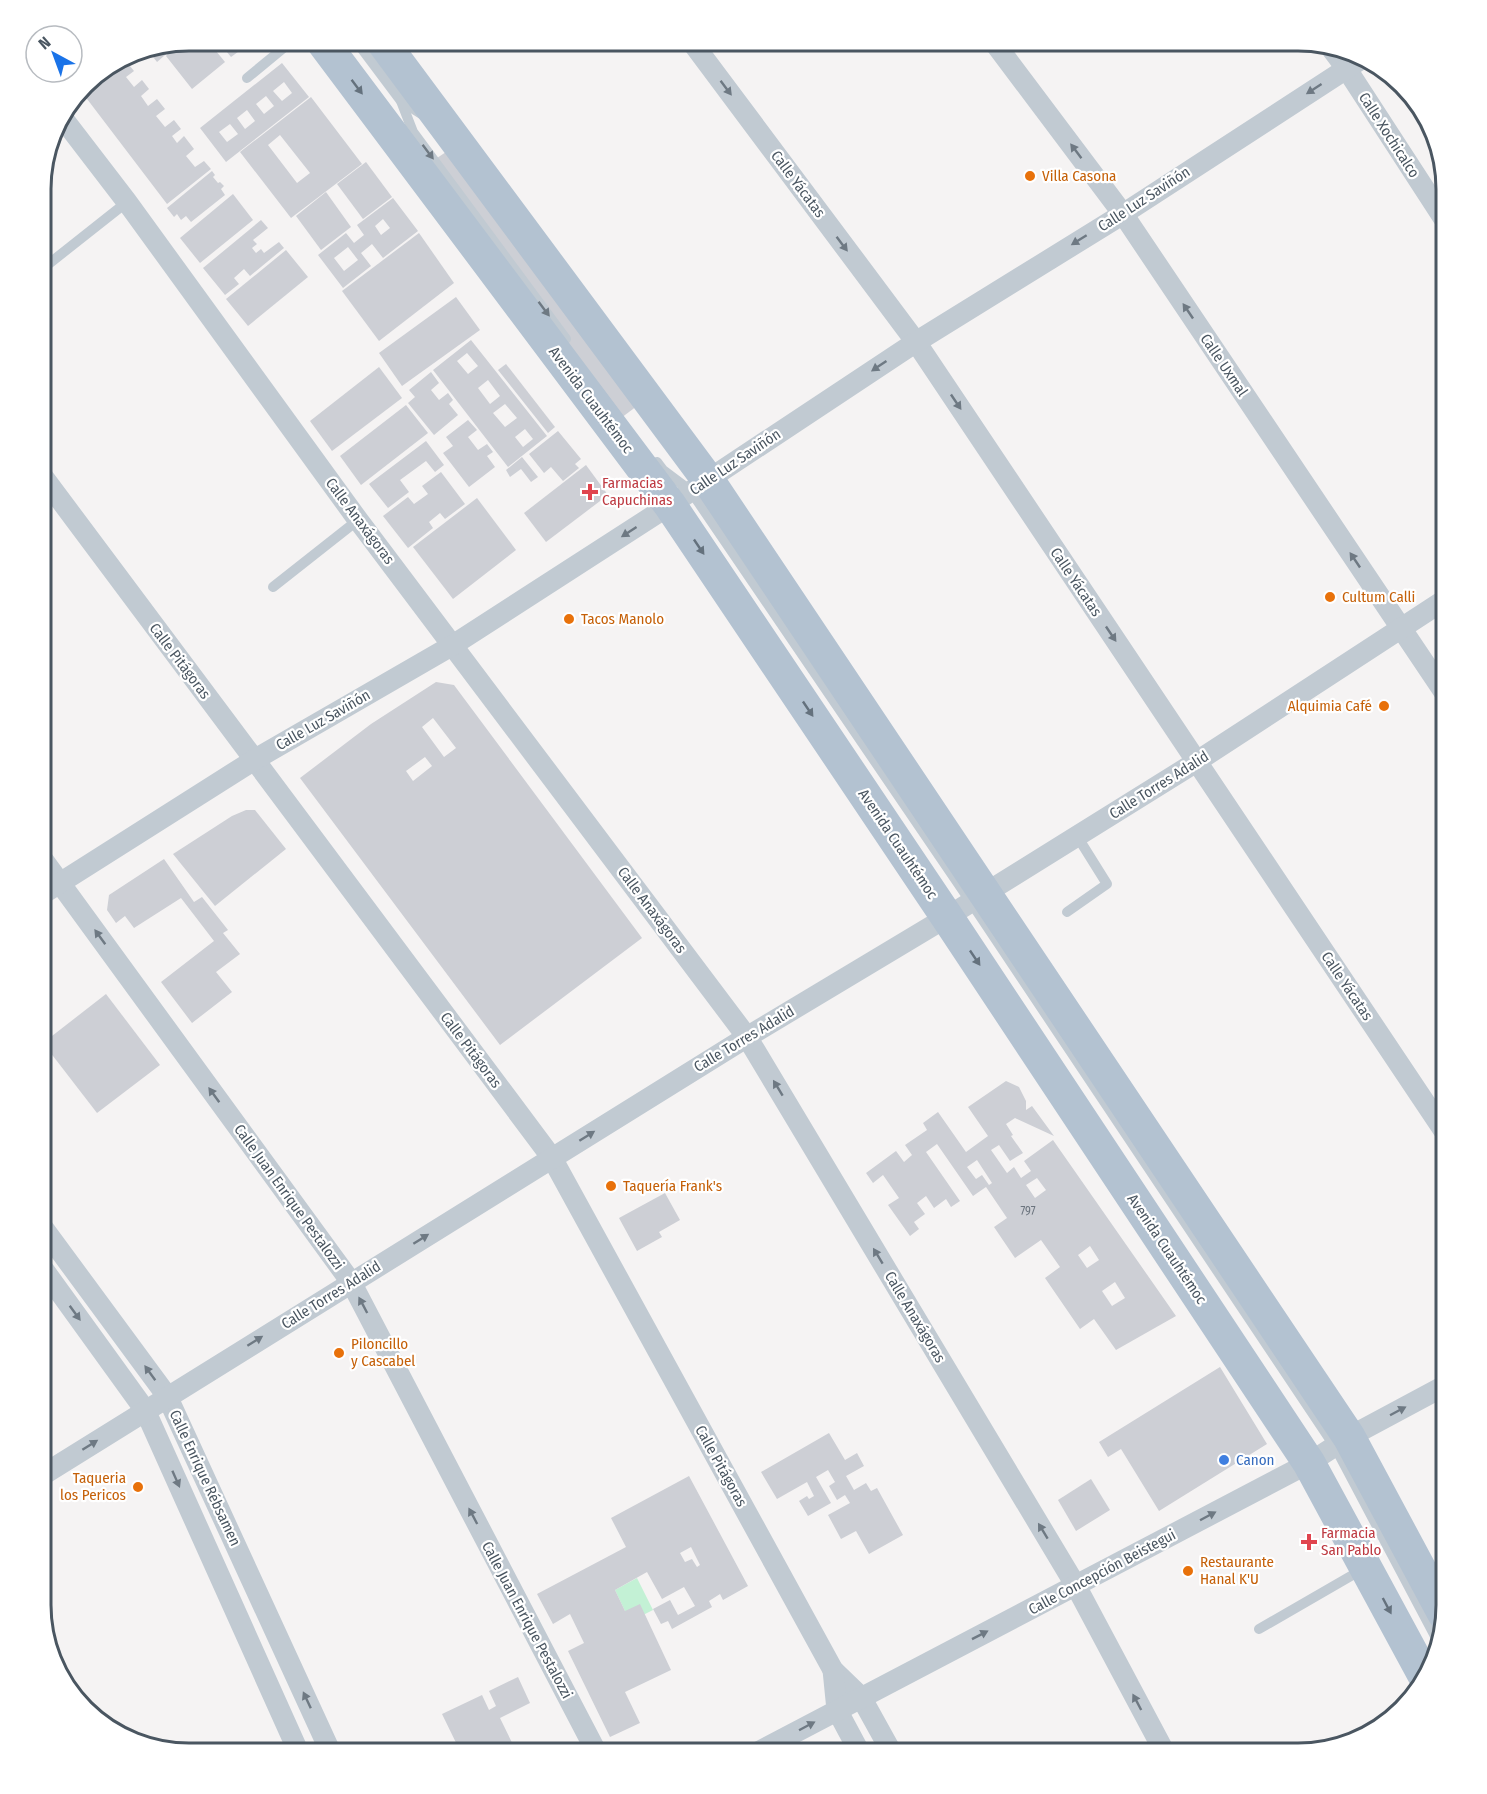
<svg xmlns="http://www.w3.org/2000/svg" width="1487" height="1794" viewBox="0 0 1487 1794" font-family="'Fira Sans Condensed',sans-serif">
<rect width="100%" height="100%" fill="#f5f3f3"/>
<path fill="#c3f1d5" d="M637,1578L653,1610L645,1614L625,1611L615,1590Z"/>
<g fill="#cdcfd5" fill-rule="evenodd">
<path d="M190,40L207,41H253L231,57L222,46L216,51L225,62L192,89L166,56L172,49L157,62L147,49Z"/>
<path d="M125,60L134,71L126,77L134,87L142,80L149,89L141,96L148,106L157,99L165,109L156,116L165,127L174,120L181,129L172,136L177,143L184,136L194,149L186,156L195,167L204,161L211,169L167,204L81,91L91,78L113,64L116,67Z"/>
<path d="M282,63L309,97L226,162L200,128ZM284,82L292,93L282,101L273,91ZM266,96L274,106L264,114L256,104ZM247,110L255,121L245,129L237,118ZM230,124L238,134L227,142L219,132Z"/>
<path d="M311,97L362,164L291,218L240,152ZM280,135L310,173L297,183L268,145Z"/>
<path d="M446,152L641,403L621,418L437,158Z"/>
<path d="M366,162L392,197L363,219L337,184Z"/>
<path d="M212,171L215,175L213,177L218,183L220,182L224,186L221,189L225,195L191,222L186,216L181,220L177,214L174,217L167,208Z"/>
<path d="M326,192L351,227L321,250L296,216Z"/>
<path d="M233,194L253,220L200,263L180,238Z"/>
<path d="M393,198L418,231L383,258L372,244L361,253L371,266L343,288L318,255L346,233L354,243L364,235L357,225ZM383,219L390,228L381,235L375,226ZM348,247L358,260L344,271L334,258Z"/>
<path d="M261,220L268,228L253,240L257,244L252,248L256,253L261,249L264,253L279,242L284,248L250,276L244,269L234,278L239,284L225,295L203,268Z"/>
<path d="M419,233L454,283L379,341L342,291Z"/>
<path d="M286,250L308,277L248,326L226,299Z"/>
<path d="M456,297L480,330L402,386L379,353Z"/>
<path d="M471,340L547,436L508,467L433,370ZM467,353L478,366L468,374L457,361ZM488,380L500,396L490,404L478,388ZM505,404L517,418L505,427L493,413ZM525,429L533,439L523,447L515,437Z"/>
<path d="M506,364L555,427L548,433L498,370Z"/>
<path d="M379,367L402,398L332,451L310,421Z"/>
<path d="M431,372L439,383L431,390L439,400L448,393L453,400L449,404L458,415L434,435L408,403L415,397L409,390Z"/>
<path d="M406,405L428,433L361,485L340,456Z"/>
<path d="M468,420L477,430L468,437L478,450L487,444L493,452L487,456L495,467L469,487L443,453L453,446L446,437Z"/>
<path d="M558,431L581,459L575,464L579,468L563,481L551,467L544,473L529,454Z"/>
<path d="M426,441L444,465L435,472L426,461L400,480L409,492L388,508L369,484Z"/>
<path d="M522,457L538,477L531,482L521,469L510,477L506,470Z"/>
<path d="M586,465L608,495L546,542L524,513Z"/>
<path d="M441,472L465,504L445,519L440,513L429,522L433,528L408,548L383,516L408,497L414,504L428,494L422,486Z"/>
<path d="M477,498L516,550L453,599L413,547Z"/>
<path d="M436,682L454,685L642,938L500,1045L300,778L371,724ZM433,718L456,748L444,757L422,727ZM425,757L432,766L413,781L406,771Z"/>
<path d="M246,810H255L286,849L215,906L173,854L232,816Z"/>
<path d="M164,859L194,902L202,897L228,930L223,933L240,954L216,972L232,992L192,1023L161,982L214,941L181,898L134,928L125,916L116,923L107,910L109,895Z"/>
<path d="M106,994L160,1065L97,1113L43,1043Z"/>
<path d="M1006,1081L1019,1087L1026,1101V1110L1032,1106L1054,1136L1015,1118L1006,1124L1013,1135L1011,1136L1023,1153L1010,1161L999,1145L991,1150L1007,1173L1014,1167L1021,1178L1031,1171L1024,1161L1053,1140L1176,1316L1116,1350L1094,1319L1080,1329L1045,1278L1060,1267L1041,1240L1015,1258L994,1227L1007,1218L986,1187L973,1196L937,1144L926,1152L960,1201L951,1207L946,1199L934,1208L926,1196L917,1203L925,1214L914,1222L919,1229L910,1236L888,1205L899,1198L883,1175L873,1183L866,1173L896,1151L904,1162L912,1155L905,1145L927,1130L923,1123L938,1112L966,1152L988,1136L968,1107ZM977,1160L992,1183L989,1185L982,1175L976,1179L967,1167ZM1037,1178L1046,1190L1035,1198L1026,1185ZM1090,1246L1099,1260L1087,1268L1078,1255ZM1115,1282L1125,1298L1112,1306L1102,1291Z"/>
<path d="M665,1193L680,1220L659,1232L662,1237L637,1251L619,1218Z"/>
<path d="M1220,1367L1267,1444L1159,1511L1121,1449L1108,1457L1099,1442Z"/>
<path d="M829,1433L845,1460L857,1453L864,1466L846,1476L854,1490L866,1483L871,1491L877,1488L903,1535L869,1554L856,1531L841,1539L828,1515L850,1503L845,1495L837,1500L829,1486L835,1482L828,1470L816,1477L831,1503L808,1516L799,1501L807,1496L809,1499L814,1496L807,1482L777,1499L761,1472Z"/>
<path d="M689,1476L748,1586L723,1600L720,1594L709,1601L712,1607L672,1629L668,1621L661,1624L653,1609L670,1600L678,1615L695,1606L684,1587L662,1599L647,1572L615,1590L625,1611L640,1604L671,1670L625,1692L640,1723L610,1737L568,1651L584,1643L570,1614L553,1624L537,1594L626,1547L611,1518ZM691,1547L700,1565L697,1567L692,1559L685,1562L680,1553Z"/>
<path d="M1091,1479L1110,1510L1076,1531L1058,1500Z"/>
<path d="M518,1677L530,1703L500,1718L517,1753H461L442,1714L482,1695L489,1710L496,1706L489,1691Z"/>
</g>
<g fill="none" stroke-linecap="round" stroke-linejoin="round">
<g stroke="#c1cad2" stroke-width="10">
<path d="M356,41L401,101L413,132L566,339"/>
<path d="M247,78L292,41"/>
<path d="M401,101L423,115"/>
<path d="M41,270L127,202"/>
<path d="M657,462L663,470L691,491"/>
<path d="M690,490L970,901L1335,1447L1437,1640"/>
<path d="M273,587L358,520"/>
<path d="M1067,912L1107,884L1077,836"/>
<path d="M1259,1629L1363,1569"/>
</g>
<g stroke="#c1cad2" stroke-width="21">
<path d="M691,41L916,342L1446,1134"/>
<path d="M993,41L1123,214L1446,695"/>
<path d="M1331,48L1346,68L1446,222"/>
<path d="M61,116L127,202L358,520L747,1037L1076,1586L1165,1753"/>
<path d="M41,474L552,1158L833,1670L861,1697L892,1753"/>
<path d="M41,857L351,1282L597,1753"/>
<path d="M41,895L254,760L453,645L670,505L916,342L1123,214L1363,58"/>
<path d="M41,1225L167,1396L331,1753"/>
<path d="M41,1266L145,1410L299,1753"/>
<path d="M41,1476L747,1037L947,917L1196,762L1446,599"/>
<path d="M833,1670L837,1710L860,1753"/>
<path d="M756,1753L1309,1463L1349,1437L1446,1385"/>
</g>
<g stroke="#b3c2d1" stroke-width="33">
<path d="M322,41L670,505L947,917L1309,1463L1426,1679"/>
<path d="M382,41L708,480L1349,1437L1444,1614"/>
</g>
</g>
<defs><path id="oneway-solid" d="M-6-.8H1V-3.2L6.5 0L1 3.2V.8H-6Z" transform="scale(1.5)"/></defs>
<g fill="#64717d">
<use href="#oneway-solid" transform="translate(357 87) rotate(53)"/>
<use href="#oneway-solid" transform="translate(699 547) rotate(56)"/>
<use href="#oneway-solid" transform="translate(808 709) rotate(56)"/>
<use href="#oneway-solid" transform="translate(975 958) rotate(56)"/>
<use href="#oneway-solid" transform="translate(1387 1606) rotate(62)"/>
</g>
<g fill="#6e7983">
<use href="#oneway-solid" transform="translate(726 88) rotate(53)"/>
<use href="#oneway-solid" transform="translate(1314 89) rotate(147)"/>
<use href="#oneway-solid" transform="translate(1076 151) rotate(-127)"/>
<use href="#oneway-solid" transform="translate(428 152) rotate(53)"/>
<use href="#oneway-solid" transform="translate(1079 240) rotate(148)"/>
<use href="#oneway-solid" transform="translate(842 244) rotate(53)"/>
<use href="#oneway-solid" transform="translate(544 309) rotate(53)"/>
<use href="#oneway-solid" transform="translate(1188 311) rotate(-124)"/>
<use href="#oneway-solid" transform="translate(879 366) rotate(146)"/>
<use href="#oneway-solid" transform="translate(956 402) rotate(56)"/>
<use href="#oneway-solid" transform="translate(629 532) rotate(147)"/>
<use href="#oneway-solid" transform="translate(1355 560) rotate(-124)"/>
<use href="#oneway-solid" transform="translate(1111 634) rotate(56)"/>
<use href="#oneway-solid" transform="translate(100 937) rotate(-126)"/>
<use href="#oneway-solid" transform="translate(778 1088) rotate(-121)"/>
<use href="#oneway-solid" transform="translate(214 1095) rotate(-126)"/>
<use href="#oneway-solid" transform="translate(587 1136) rotate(-32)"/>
<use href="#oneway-solid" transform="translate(421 1239) rotate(-32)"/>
<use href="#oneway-solid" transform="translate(878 1256) rotate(-121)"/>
<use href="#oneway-solid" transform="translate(363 1305) rotate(-118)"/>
<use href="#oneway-solid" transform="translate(75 1313) rotate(54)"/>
<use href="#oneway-solid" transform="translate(255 1341) rotate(-32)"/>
<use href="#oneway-solid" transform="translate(150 1373) rotate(-126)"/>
<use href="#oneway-solid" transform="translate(1398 1411) rotate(-28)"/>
<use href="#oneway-solid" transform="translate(90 1445) rotate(-32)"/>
<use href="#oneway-solid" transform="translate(176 1479) rotate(66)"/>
<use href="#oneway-solid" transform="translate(473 1516) rotate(-118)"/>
<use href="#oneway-solid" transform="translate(1208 1516) rotate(-28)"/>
<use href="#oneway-solid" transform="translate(1043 1531) rotate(-121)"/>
<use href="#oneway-solid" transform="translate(980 1635) rotate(-27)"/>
<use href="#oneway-solid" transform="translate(307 1700) rotate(-115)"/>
<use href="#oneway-solid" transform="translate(1137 1702) rotate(-118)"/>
<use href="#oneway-solid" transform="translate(807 1726) rotate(-28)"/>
</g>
<g fill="#e8710a" stroke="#fff" stroke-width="2">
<circle cx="1030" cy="176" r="6"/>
<circle cx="1330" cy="597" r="6"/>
<circle cx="569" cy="619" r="6"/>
<circle cx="1384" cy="706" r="6"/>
<circle cx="611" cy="1186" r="6"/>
<circle cx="339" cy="1353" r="6"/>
<circle cx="138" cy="1487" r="6"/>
<circle cx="1188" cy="1571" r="6"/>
</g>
<g fill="#e0444e" stroke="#fff" stroke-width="2">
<path d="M587 483h6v6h6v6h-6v6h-6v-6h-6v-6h6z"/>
<path d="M1306 1533h6v6h6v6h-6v6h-6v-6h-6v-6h6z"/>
</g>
<circle fill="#3f7fe0" stroke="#fff" stroke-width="2" cx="1224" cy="1460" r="6"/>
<g text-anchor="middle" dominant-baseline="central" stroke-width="4.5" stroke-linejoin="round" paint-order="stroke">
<g font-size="12" fill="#6b747e">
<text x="1028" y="1211">797</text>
</g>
<g font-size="15" fill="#4a5661" stroke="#fff">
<text transform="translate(1389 135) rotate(57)">Calle Xochicalco</text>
<text transform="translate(798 184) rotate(53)">Calle Yácatas</text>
<text transform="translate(1144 199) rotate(-33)">Calle Luz Saviñón</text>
<text transform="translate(1224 365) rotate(56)">Calle Uxmal</text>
<text transform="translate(591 400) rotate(53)">Avenida Cuauhtémoc</text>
<text transform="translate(735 462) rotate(-34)">Calle Luz Saviñón</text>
<text transform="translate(360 521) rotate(53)">Calle Anaxágoras</text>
<text transform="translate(1076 582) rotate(56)">Calle Yácatas</text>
<text transform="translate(180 661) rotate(53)">Calle Pitágoras</text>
<text transform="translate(323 720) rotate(-30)">Calle Luz Saviñón</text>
<text transform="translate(1159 785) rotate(-32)">Calle Torres Adalid</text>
<text transform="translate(898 844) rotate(56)">Avenida Cuauhtémoc</text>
<text transform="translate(652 910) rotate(53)">Calle Anaxágoras</text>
<text transform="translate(1347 986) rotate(56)">Calle Yácatas</text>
<text transform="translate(744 1039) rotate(-31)">Calle Torres Adalid</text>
<text transform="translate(471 1050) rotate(53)">Calle Pitágoras</text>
<text transform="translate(289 1197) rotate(54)">Calle Juan Enrique Pestalozzi</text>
<text transform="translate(1167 1249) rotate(56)">Avenida Cuauhtémoc</text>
<text transform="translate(331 1295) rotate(-32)">Calle Torres Adalid</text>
<text transform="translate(915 1317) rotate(59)">Calle Anaxágoras</text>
<text transform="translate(721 1466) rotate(61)">Calle Pitágoras</text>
<text transform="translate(205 1478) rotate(65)">Calle Enrique Rébsamen</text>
<text transform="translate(1102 1572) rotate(-28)">Calle Concepción Beistegui</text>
<text transform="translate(527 1620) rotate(62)">Calle Juan Enrique Pestalozzi</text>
</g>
<g font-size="15" fill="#c56008" stroke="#fff" text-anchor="start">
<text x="1042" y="176">Villa Casona</text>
<text x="1342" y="597">Cultum Calli</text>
<text x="581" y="619">Tacos Manolo</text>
<text x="1372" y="706" text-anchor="end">Alquimia Café</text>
<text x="623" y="1186">Taquería Frank's</text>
<text x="351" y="1344">Piloncillo<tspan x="351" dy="17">y Cascabel</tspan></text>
<text x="126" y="1478" text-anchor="end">Taqueria<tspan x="126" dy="17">los Pericos</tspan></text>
<text x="1200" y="1562">Restaurante<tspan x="1200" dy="17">Hanal K'U</tspan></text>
</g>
<g font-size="15" fill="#be3a42" stroke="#fff" text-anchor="start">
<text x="602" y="483">Farmacias<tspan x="602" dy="17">Capuchinas</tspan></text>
<text x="1321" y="1533">Farmacia<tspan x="1321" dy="17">San Pablo</tspan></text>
</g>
<g font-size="15" fill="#366cbe" stroke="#fff" text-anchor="start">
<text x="1236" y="1460">Canon</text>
</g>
</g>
<path d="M0 0H1487V1794H0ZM189 51H1298A138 138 0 0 1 1436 189V1605A138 138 0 0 1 1298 1743H189A138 138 0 0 1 51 1605V189A138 138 0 0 1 189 51Z" fill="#fff" fill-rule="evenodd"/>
<path fill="none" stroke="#4a5661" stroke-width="3" d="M189 51H1298A138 138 0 0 1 1436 189V1605A138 138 0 0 1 1298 1743H189A138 138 0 0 1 51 1605V189A138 138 0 0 1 189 51Z"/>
<g transform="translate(54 54) rotate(319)"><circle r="28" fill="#ffffff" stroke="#b7bbc0" stroke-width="1.5"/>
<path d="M0-4.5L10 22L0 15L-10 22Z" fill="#1a73e8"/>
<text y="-9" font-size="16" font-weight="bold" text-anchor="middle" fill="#4a5661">N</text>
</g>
</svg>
